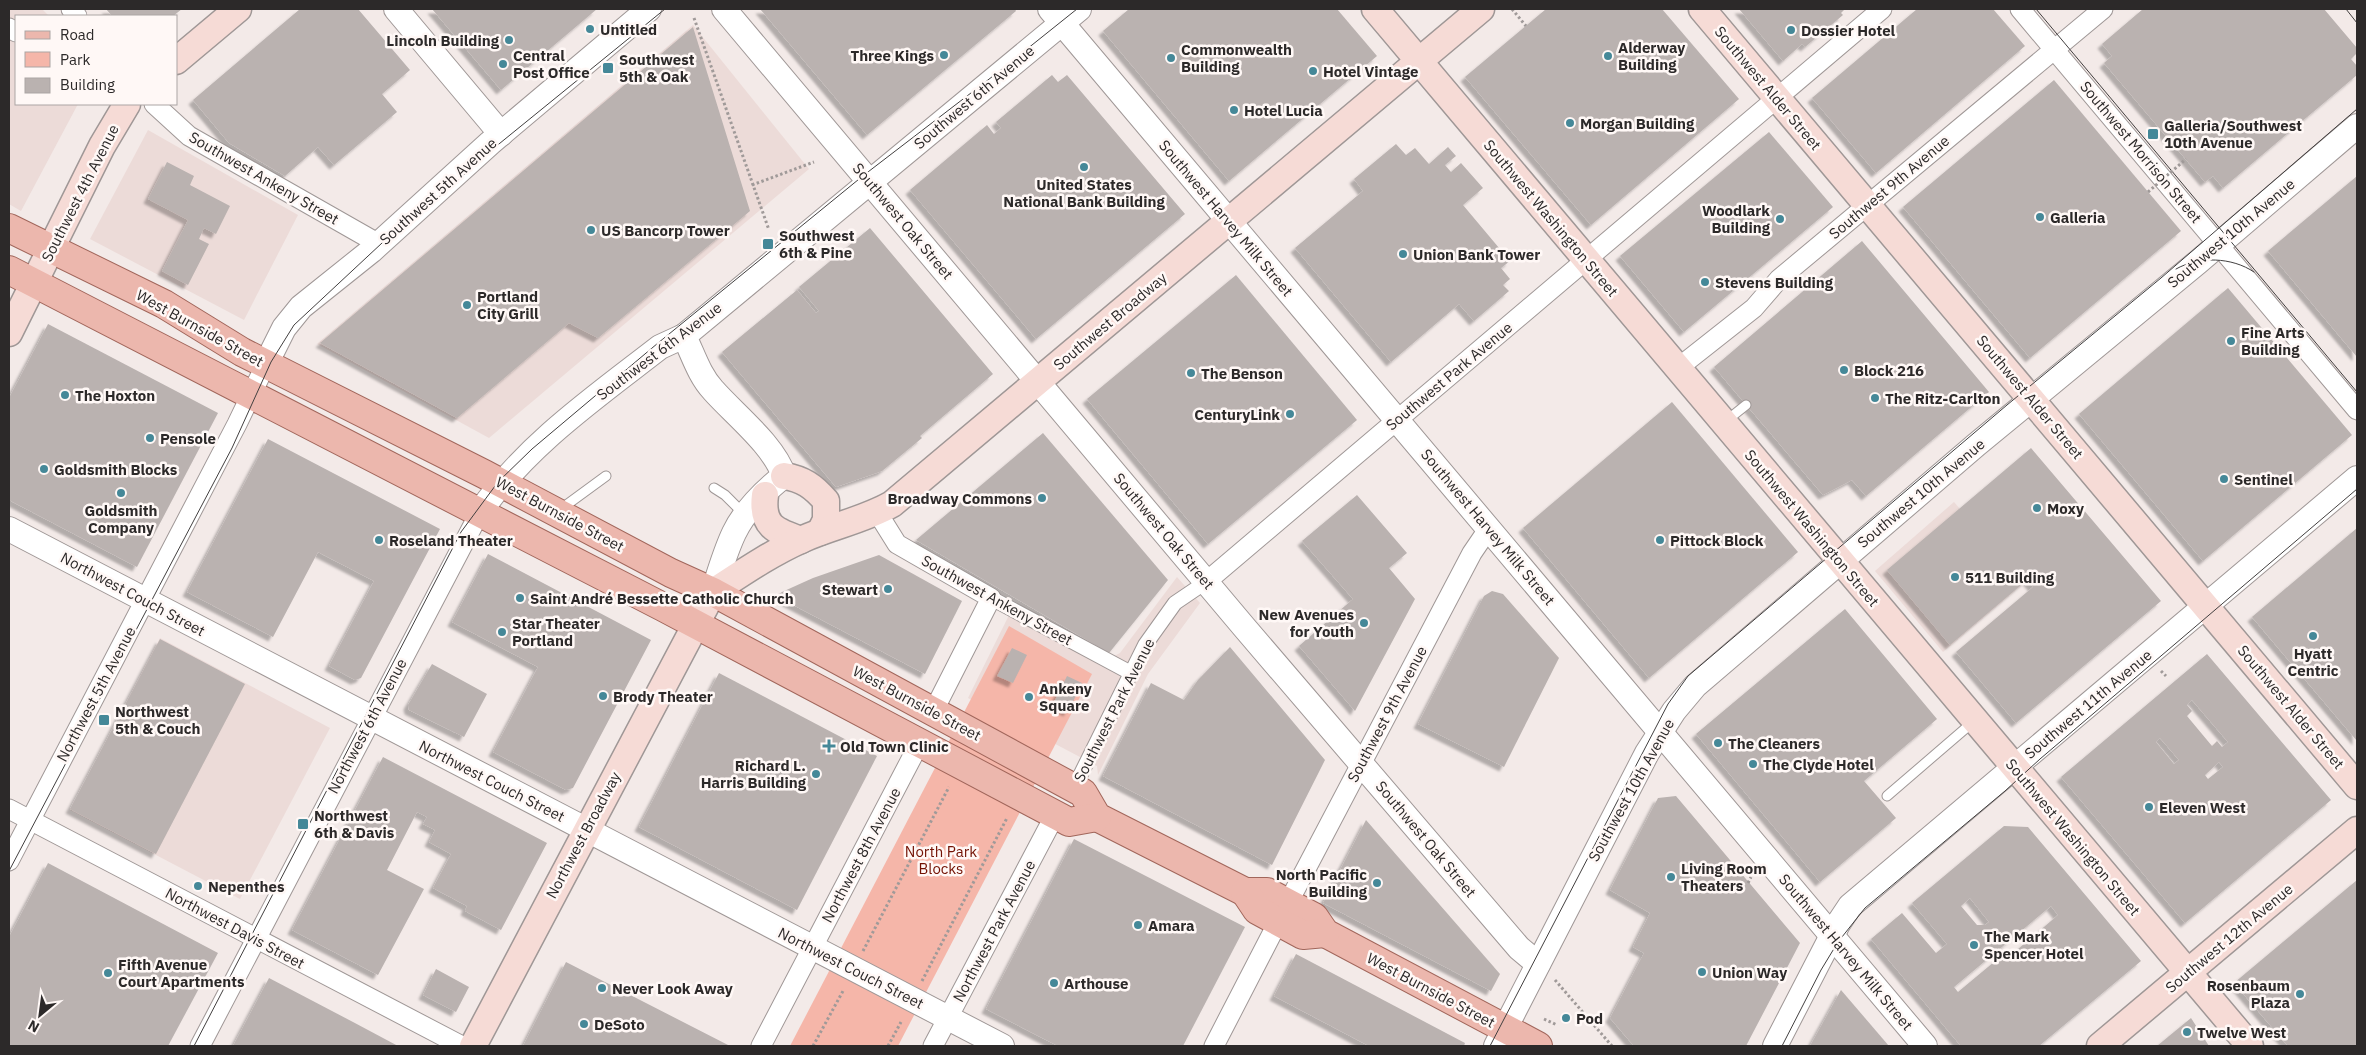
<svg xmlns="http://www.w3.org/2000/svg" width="2366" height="1055" viewBox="0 0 2366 1055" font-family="'IBM Plex Sans',sans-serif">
<defs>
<filter id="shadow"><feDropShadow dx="-4.5" dy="4.5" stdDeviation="1" flood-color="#0004"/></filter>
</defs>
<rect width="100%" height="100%" fill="#f3eae8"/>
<g fill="#ecdbd8">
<path d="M9,9H42L49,16H16V104H78L21,211L9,204Z"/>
<path d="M693,25L809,169L489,438L317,344Z"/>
<path d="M148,130L298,215L244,320L90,239Z"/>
<path d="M1954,502L2023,584L1943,652L1875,571Z"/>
<path d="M1177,577L1200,603L1148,674L1098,775L1097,766L968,698L1014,605L1107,656H1114L1120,653Z"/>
<path d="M160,638L330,728L240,899L70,810Z"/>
</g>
<path fill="#f5b6a9" d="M1009,626L1092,674L898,1046H790Z"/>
<g fill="#bab2b0" fill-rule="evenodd" filter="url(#shadow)">
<path d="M106,9H182L173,16H112Z"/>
<path d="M300,9H358L410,70L382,94L397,112L334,165L318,147L285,176L229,143L193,100Z"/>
<path d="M432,9H597L501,90Z"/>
<path d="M760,9H1015L1016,11L867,135Z"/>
<path d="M1129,9H1337L1377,56L1229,181L1103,31Z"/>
<path d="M1546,9H1662L1739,99L1591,225L1465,77Z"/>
<path d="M1739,9H1845L1841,13L1843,15L1805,47L1802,44L1783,61Z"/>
<path d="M1917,9H1993L2025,46L1876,173L1812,98Z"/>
<path d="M2143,9H2324L2357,48V53L2351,59L2357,66V75L2223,188L2213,176L2205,182L2104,63L2112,56L2102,44Z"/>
<path d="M693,27L750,211L598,338L569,323L457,418L320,343Z"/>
<path d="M1052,75L1058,82L1067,75L1185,214L1036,339L910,190L987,125L994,134L1001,128L996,122Z"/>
<path d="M2054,80L2181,231L2030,358L1903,207Z"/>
<path d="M1769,132L1833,207L1684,332L1620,256Z"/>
<path d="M1396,144L1406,155L1415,148L1429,164L1448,147L1456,156L1445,165L1451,172L1461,163L1483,188L1463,205L1510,261L1501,268L1510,279L1503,285L1509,291L1474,321L1459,304L1391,362L1295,248L1363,191L1354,179Z"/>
<path d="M167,162L194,176L190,185L230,206L216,234L204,228L199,239L209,244L188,285L162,271L188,220L148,199Z"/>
<path d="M2357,176V357L2268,251Z"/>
<path d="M870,228L993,374L920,436L922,438L882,471L836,487L722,352L797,290L816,313L819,311L799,287Z"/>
<path d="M1862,241L1989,392L1866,496L1852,480L1823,495L1714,367Z"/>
<path d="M1236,275L1357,420L1208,544L1087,399Z"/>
<path d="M2228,288L2352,435L2203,561L2079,414Z"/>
<path d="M48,324L218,413L137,567L9,500V398Z"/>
<path d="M1672,402L1798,552L1649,678L1523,528Z"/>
<path d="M1043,433L1168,580L1109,653L916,540Z"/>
<path d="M268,439L440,529L361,678L355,680L329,666L374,581L318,552L273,637L187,592Z"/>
<path d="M2031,448L2161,601L2016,723L1956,652L2033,587L2027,580L1950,645L1887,570Z"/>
<path d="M1357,495L1407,553L1389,568L1415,599L1355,711L1299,646L1353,599L1302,541Z"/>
<path d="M2357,528V741L2252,617Z"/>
<path d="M488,554L651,640L573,788L566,790L493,752L538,667L452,622Z"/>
<path d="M879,555L962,601L925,674L776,596L782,592L813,578Z"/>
<path d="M1492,591L1503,594L1559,658L1504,767L1418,724L1484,596Z"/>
<path d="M1845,609L1937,719L1864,781L1896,818L1820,882L1696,734Z"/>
<path d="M160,639L245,684L156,854L70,809Z"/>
<path d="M1230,647L1325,760L1272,865L1103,776L1151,683L1184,700L1198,680Z"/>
<path d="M1012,648L1027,655L1013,683L997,676Z"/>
<path d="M2207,654L2331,800L2185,923L2061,777ZM2192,700L2228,742L2222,747L2217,741L2212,746L2187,716L2192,711L2187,705ZM2160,738L2179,760L2174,764L2156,742ZM2219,762L2223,767L2208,779L2205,775Z"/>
<path d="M432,664L487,694L464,737L409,710L408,705Z"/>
<path d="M719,673L877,756L797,910L639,827Z"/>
<path d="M1067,676L1082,683L1068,712L1053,704Z"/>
<path d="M383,757L547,843L501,930L465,911L467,906L433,888L451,854L429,842L435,830L423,824L427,817L417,812L387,870L424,889L378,975L292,930Z"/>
<path d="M1676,796L1800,943L1746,1046H1634L1610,1018L1644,953L1633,947L1650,913L1610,890L1658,798Z"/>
<path d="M1366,820L1500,974L1491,991L1323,903Z"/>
<path d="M2004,826L2028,827L2141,961L2039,1046H1961L1871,939L1902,913L1936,953L1947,944L1912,903ZM1970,898L1989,922L1985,925H1977L1961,906ZM2051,906L2058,915L2004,961L2000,957L1958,992L1954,987Z"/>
<path d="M1074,839L1245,927L1183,1046H1058L986,1009Z"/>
<path d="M48,863L218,953L168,1046H9V937Z"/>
<path d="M2357,880V1046H2288L2234,983Z"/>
<path d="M1296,954L1465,1043L1464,1046H1369L1274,996Z"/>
<path d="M566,962L644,1002L730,1046H523Z"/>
<path d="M436,969L469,987L456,1012L423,995Z"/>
<path d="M269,978L353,1022L398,1046H233Z"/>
<path d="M1841,990L1889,1046H1810Z"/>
<path d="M2191,1018L2209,1046H2157Z"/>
</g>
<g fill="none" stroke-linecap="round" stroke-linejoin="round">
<defs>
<g id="service">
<path d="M1726,421L1746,405"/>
<path d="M714,488L725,495L745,515"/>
<path d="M561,509L606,476"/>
<path d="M1887,796L1973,722"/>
</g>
<g id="pedestrian">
<path d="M991,598L1131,673"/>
<path d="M1074,788L1145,645L1175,603L1206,582"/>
</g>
<g id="minor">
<path d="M71,9L77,16"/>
<path d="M2020,9L2357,410"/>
<path d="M9,28L16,32"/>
<path d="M154,104L189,136L379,244"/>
<path d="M1678,368L1754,308L1779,279L2103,9"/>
<path d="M877,512L897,544L991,598L933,712"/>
<path d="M1206,582L1882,9"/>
<path d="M9,809L462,1046"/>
<path d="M9,861L237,424L266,364"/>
<path d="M1288,903L1472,553L1489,528"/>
<path d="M200,1046L480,512"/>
<path d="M761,1046L919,744"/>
<path d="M933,1046L1055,815"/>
<path d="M1214,1046L1278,922"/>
</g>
<g id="tertiary">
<path d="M396,9L501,134"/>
<path d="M724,9L1244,627L1519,948L1538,964"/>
<path d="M1050,9L1925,1046"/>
<path d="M684,336C693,354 699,375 713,390C734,414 774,445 784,476C765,490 744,512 734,533C725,552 719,573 713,592"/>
<path d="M266,364L284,328L301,307L371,251L490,143L649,9"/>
<path d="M480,512C526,445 597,396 660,347L684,336L1079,9"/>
<path d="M9,529L1002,1046"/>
<path d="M1496,1046L1647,753L1674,711L1695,686L1976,445L2198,262L2357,126"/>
<path d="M1775,1046L1838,924L1850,906L2357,478"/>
</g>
<g id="secondary">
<path d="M1375,9L2250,1046"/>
<path d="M1702,9L2357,786"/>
<path d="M176,61L238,9"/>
<path d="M9,333L102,146L127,104"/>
<path d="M784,476C803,479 813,486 826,501V520L820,532"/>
<path d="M765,495C761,526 775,531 801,540"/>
<path d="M473,1046L713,592C742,573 771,553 803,539C832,526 864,520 892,504L1481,9"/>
<path d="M2100,1046L2357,830"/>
</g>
<g id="primary">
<path d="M9,228L164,304L242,352L484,474L671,573L713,592L1083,793L1097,817L1245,892H1267L1314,917L1325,933L1538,1046"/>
<path d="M9,270L663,607L1069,822L1097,817"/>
<path d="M1245,892L1257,910L1303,935L1325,933"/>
</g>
</defs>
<use href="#service" stroke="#9f9796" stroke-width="11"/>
<use href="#pedestrian" stroke="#9f9796" stroke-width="16"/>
<use href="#minor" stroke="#9f9796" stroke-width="21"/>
<use href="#tertiary" stroke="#9f9796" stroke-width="26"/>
<use href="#secondary" stroke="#9f9796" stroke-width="29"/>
<use href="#primary" stroke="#a1665b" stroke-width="30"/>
<g stroke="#a09a99" stroke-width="3" stroke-dasharray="2.5 2.5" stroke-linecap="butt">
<path d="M1512,9L1526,26"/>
<path d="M694,18L769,230"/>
<path d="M752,185L814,162"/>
<path d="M2161,671L2166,676"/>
<path d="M1748,883L1751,877"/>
<path d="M863,951L949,787"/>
<path d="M1555,980L1612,1046"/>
<path d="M922,981L1007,818"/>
<path d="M1544,1019L1557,1025"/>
<path d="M813,1046L843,991"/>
<path d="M888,1046L901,1022"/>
</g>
<use href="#service" stroke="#fff" stroke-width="9"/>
<use href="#pedestrian" stroke="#fff" stroke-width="14"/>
<use href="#minor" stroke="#fff" stroke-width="19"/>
<use href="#tertiary" stroke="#fff" stroke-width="24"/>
<use href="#secondary" stroke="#f6dbd6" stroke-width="26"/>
<use href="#primary" stroke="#ecb7ad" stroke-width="28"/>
<g stroke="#423f3f" stroke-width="1">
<path d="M2036,9L2357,392"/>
<path d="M2346,9L2357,23"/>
<path d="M2176,269C2199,256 2232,257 2254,272"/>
<path d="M9,871L232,448L271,362L294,325L382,243L440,196L494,148L665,9"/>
<path d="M194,1046L461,532L498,482L532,449L658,343L864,175L997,73L1077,9"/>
<path d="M1490,1046L1668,704L1688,676L2007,405L2161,278L2357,109"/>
<path d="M1782,1046L1821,970L1838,942L1865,908L2005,791L2040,759L2357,489"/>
</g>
<path stroke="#a09a99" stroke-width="3" stroke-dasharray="2.5 2.5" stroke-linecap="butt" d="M2148,192L2186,159"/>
</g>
<g fill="#458898" stroke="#fff8f6" stroke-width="2">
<circle cx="590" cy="29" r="5"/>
<circle cx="1791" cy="30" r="5"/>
<circle cx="509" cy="40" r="5"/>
<circle cx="944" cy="55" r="5"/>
<circle cx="1608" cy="56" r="5"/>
<circle cx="1171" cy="58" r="5"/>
<circle cx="503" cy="64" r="5"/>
<rect x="602" y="62" width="12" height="12" rx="2.5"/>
<circle cx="1313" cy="71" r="5"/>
<circle cx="1234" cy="110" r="5"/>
<circle cx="1570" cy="123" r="5"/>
<rect x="2147" y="128" width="12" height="12" rx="2.5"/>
<circle cx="1084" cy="167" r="5"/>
<circle cx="2040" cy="217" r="5"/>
<circle cx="1780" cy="219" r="5"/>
<circle cx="591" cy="230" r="5"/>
<rect x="762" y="238" width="12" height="12" rx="2.5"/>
<circle cx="1403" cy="254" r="5"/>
<circle cx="1705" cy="282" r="5"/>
<circle cx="467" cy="305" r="5"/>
<circle cx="2231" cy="341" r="5"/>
<circle cx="1844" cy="370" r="5"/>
<circle cx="1191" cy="373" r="5"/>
<circle cx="65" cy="395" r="5"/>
<circle cx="1875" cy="398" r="5"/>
<circle cx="1290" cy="414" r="5"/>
<circle cx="150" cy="438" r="5"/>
<circle cx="44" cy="469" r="5"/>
<circle cx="2224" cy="479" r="5"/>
<circle cx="121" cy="493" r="5"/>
<circle cx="1042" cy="498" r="5"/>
<circle cx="2037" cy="508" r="5"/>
<circle cx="379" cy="540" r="5"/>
<circle cx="1660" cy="540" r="5"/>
<circle cx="1955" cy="577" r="5"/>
<circle cx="888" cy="589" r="5"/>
<circle cx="520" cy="598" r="5"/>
<circle cx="1364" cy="623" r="5"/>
<circle cx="502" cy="632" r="5"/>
<circle cx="2313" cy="636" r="5"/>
<circle cx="603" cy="696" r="5"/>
<circle cx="1029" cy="697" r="5"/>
<rect x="98" y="714" width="12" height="12" rx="2.5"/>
<circle cx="1718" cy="743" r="5"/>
<path d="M826.5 738.5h5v5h5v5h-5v5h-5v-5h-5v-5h5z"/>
<circle cx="1753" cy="764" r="5"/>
<circle cx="816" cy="774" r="5"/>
<circle cx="2149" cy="807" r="5"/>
<rect x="297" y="818" width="12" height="12" rx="2.5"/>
<circle cx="1671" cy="877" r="5"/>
<circle cx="1377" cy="883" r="5"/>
<circle cx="198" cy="886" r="5"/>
<circle cx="1138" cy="925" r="5"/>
<circle cx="1974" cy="945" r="5"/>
<circle cx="1702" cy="972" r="5"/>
<circle cx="108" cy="973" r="5"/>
<circle cx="1054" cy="983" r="5"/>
<circle cx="602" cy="988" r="5"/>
<circle cx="2300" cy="994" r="5"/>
<circle cx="1566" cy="1018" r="5"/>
<circle cx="584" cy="1024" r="5"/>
<circle cx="2187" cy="1032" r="5"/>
</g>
<g text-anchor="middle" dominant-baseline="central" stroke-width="5" stroke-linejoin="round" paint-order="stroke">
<g font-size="15" font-weight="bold" fill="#2c2929" stroke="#fff8f6" text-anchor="start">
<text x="600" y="29">Untitled</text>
<text x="1801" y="30">Dossier Hotel</text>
<text x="499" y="40" text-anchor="end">Lincoln Building</text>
<text x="1618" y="47">Alderway<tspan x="1618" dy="17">Building</tspan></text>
<text x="1181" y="49">Commonwealth<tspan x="1181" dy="17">Building</tspan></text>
<text x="513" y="55">Central<tspan x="513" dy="17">Post Office</tspan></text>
<text x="934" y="55" text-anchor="end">Three Kings</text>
<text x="619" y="59">Southwest<tspan x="619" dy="17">5th &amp; Oak</tspan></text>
<text x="1323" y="71">Hotel Vintage</text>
<text x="1244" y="110">Hotel Lucia</text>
<text x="1580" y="123">Morgan Building</text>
<text x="2164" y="125">Galleria/Southwest<tspan x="2164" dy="17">10th Avenue</tspan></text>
<text x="1084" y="184" text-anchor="middle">United States<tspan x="1084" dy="17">National Bank Building</tspan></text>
<text x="1770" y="210" text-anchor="end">Woodlark<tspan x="1770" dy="17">Building</tspan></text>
<text x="2050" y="217">Galleria</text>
<text x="601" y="230">US Bancorp Tower</text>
<text x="779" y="235">Southwest<tspan x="779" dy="17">6th &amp; Pine</tspan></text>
<text x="1413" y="254">Union Bank Tower</text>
<text x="1715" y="282">Stevens Building</text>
<text x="477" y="296">Portland<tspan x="477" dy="17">City Grill</tspan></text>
<text x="2241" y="332">Fine Arts<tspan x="2241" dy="17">Building</tspan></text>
<text x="1854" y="370">Block 216</text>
<text x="1201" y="373">The Benson</text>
<text x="75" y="395">The Hoxton</text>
<text x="1885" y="398">The Ritz-Carlton</text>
<text x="1280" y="414" text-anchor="end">CenturyLink</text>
<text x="160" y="438">Pensole</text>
<text x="54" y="469">Goldsmith Blocks</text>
<text x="2234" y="479">Sentinel</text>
<text x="1032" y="498" text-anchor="end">Broadway Commons</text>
<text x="2047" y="508">Moxy</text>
<text x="121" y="510" text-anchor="middle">Goldsmith<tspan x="121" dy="17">Company</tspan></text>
<text x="389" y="540">Roseland Theater</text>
<text x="1670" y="540">Pittock Block</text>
<text x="1965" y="577">511 Building</text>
<text x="878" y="589" text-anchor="end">Stewart</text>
<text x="530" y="598">Saint André Bessette Catholic Church</text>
<text x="1354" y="614" text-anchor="end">New Avenues<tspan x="1354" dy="17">for Youth</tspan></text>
<text x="512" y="623">Star Theater<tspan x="512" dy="17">Portland</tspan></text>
<text x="2313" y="653" text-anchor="middle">Hyatt<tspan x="2313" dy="17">Centric</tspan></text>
<text x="1039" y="688">Ankeny<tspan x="1039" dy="17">Square</tspan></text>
<text x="613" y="696">Brody Theater</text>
<text x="115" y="711">Northwest<tspan x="115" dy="17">5th &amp; Couch</tspan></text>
<text x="1728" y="743">The Cleaners</text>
<text x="840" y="746">Old Town Clinic</text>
<text x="1763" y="764">The Clyde Hotel</text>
<text x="806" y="765" text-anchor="end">Richard L.<tspan x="806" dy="17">Harris Building</tspan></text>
<text x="2159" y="807">Eleven West</text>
<text x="314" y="815">Northwest<tspan x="314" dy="17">6th &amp; Davis</tspan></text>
<text x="1681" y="868">Living Room<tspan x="1681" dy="17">Theaters</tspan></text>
<text x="1367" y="874" text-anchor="end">North Pacific<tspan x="1367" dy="17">Building</tspan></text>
<text x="208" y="886">Nepenthes</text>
<text x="1148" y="925">Amara</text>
<text x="1984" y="936">The Mark<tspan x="1984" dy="17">Spencer Hotel</tspan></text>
<text x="118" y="964">Fifth Avenue<tspan x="118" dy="17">Court Apartments</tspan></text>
<text x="1712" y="972">Union Way</text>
<text x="1064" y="983">Arthouse</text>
<text x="2290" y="985" text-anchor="end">Rosenbaum<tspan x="2290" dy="17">Plaza</tspan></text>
<text x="612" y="988">Never Look Away</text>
<text x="1576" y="1018">Pod</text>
<text x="594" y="1024">DeSoto</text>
<text x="2197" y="1032">Twelve West</text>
</g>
<g font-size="15" fill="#2c2929" stroke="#fff8f6">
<text transform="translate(1768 88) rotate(50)">Southwest Alder Street</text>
<text transform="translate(974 97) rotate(-40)">Southwest 6th Avenue</text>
<text transform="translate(2141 152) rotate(50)">Southwest Morrison Street</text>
<text transform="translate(264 178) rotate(30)">Southwest Ankeny Street</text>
<text transform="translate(1889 187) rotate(-40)">Southwest 9th Avenue</text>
<text transform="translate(438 191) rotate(-42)">Southwest 5th Avenue</text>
<text transform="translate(80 193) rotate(-63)">Southwest 4th Avenue</text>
<text transform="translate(1226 218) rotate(50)">Southwest Harvey Milk Street</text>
<text transform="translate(1551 218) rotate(50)">Southwest Washington Street</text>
<text transform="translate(903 221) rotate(50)">Southwest Oak Street</text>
<text transform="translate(2231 233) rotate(-40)">Southwest 10th Avenue</text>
<text transform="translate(1110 321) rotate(-40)">Southwest Broadway</text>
<text transform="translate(200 328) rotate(29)">West Burnside Street</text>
<text transform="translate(659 351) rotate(-37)">Southwest 6th Avenue</text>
<text transform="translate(1449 376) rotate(-40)">Southwest Park Avenue</text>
<text transform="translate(2030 397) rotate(50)">Southwest Alder Street</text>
<text transform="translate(1921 493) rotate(-40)">Southwest 10th Avenue</text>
<text transform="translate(560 514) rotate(28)">West Burnside Street</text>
<text transform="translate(1488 527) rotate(50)">Southwest Harvey Milk Street</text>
<text transform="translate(1812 528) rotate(50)">Southwest Washington Street</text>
<text transform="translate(1164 531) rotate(50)">Southwest Oak Street</text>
<text transform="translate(133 594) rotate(28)">Northwest Couch Street</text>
<text transform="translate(997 600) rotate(29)">Southwest Ankeny Street</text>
<text transform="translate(96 694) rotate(-62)">Northwest 5th Avenue</text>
<text transform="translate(917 703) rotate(28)">West Burnside Street</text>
<text transform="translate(2088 704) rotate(-40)">Southwest 11th Avenue</text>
<text transform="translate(2291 707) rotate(50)">Southwest Alder Street</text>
<text transform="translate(1114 710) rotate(-63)">Southwest Park Avenue</text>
<text transform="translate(1387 714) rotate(-62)">Southwest 9th Avenue</text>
<text transform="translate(367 726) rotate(-62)">Northwest 6th Avenue</text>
<text transform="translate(492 781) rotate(27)">Northwest Couch Street</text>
<text transform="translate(1631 790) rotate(-61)">Southwest 10th Avenue</text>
<text transform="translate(583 835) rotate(-62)">Northwest Broadway</text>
<text transform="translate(2073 837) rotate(50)">Southwest Washington Street</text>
<text transform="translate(1426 839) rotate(50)">Southwest Oak Street</text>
<text transform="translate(861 855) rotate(-62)">Northwest 8th Avenue</text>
<text transform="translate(235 928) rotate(28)">Northwest Davis Street</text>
<text transform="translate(994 931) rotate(-62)">Northwest Park Avenue</text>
<text transform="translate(2229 938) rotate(-40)">Southwest 12th Avenue</text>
<text transform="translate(1846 952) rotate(50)">Southwest Harvey Milk Street</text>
<text transform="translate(851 968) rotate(27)">Northwest Couch Street</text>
<text transform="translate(1431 990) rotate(28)">West Burnside Street</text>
</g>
<g font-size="15" fill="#731204" stroke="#fff8f6">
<text x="941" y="851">North Park<tspan x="941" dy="17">Blocks</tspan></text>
</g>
</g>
<rect width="2366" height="1055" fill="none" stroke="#2c2929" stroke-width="20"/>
<rect x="15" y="15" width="162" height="90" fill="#fff8f6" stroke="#aba5a4"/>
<rect x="25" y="31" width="25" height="8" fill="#ecb7ad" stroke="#aba5a4"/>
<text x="60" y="40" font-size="15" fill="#2c2929">Road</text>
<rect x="25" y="52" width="25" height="15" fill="#f5b6a9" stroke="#aba5a4"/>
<text x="60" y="65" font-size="15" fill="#2c2929">Park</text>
<rect x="25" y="78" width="25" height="15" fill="#bab2b0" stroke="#aba5a4"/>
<text x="60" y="90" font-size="15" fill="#2c2929">Building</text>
<g transform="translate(40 1015) rotate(209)" stroke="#fff8f6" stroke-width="4" paint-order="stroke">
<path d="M0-4L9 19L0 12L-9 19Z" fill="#2c2929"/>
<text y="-8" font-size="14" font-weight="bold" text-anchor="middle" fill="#2c2929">N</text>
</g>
</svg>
